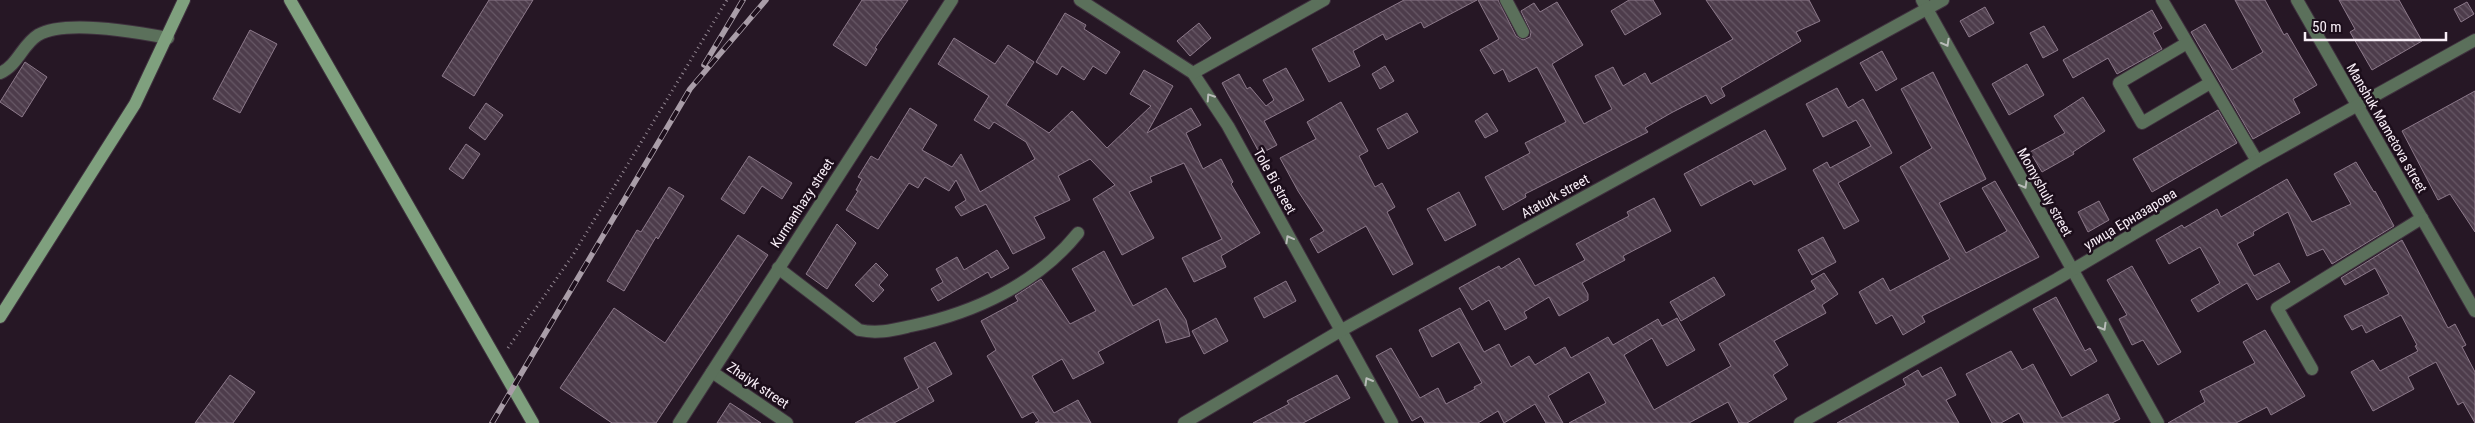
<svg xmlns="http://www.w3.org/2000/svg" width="2475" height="423" viewBox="0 0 2475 423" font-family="'Roboto Condensed',sans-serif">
<defs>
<pattern id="building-back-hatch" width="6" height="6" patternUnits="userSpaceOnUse" patternTransform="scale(1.25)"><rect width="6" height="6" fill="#4d3c4b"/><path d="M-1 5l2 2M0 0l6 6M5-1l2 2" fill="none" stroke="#675866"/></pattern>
</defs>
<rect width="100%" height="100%" fill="#261725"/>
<g fill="url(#building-back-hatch)" stroke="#8c798a">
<path d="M489,0H533L474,96L442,76Z"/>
<path d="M862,0H908L875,48L877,49L866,66L833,45Z"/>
<path d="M1404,0H1477L1424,28L1421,22L1386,40L1383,34L1353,51L1360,66L1329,82L1312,49Z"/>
<path d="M1478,0H1498L1516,36L1523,40L1530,37L1531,32L1521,11L1534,3L1540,12L1557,2L1583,45L1552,64L1584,124L1612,109L1595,76L1613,67L1623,86L1645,73L1651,84L1733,39L1706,0H1809L1820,21L1796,32L1801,41L1721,88L1725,96L1711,104L1706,95L1671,113L1645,128L1648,132L1525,194L1526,197L1503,210L1485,177L1530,153L1525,143L1566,122L1537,67L1509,82L1503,69L1494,74L1480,50L1499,39Z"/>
<path d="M1629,0H1653L1661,14L1625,35L1611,11Z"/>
<path d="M2235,0H2265L2284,35L2287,33L2317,85L2293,99L2300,113L2253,139L2191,32L2205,24L2232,70L2263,52Z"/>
<path d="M2339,0H2399L2422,41L2372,70L2350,32L2355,29Z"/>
<path d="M2467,2L2474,14L2461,22L2454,9Z"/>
<path d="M1985,7L1994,23L1969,37L1960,21Z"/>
<path d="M2152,10L2162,28L2153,33L2162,49L2117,74L2108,58L2073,78L2063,60Z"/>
<path d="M1065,13L1086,25L1084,29L1120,52L1106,74L1093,66L1084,80L1062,66L1057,75L1036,62Z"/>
<path d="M1199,23L1211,38L1190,56L1177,41Z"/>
<path d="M2044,26L2058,50L2043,58L2030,33Z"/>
<path d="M250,30L277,44L240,113L213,99Z"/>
<path d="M954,38L995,64L1008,45L1034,62L1006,105L1049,133L1072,111L1107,148L1151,106L1130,94L1144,70L1173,86L1147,133L1191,108L1201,125L1186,133L1203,169L1221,159L1233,182L1231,184L1260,233L1221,256L1226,267L1194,282L1182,258L1222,239L1184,163L1150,177L1152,182L1129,192L1154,238L1122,255L1093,199L1115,185L1090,159L1058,176L1070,200L1034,217L1045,238L1013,254L986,204L961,216L955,207L966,200L956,180L949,191L925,177L918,188L909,183L878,229L846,210L858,191L856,190L862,179L858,177L871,156L878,160L910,108L937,125L922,150L952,167L961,154L980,192L1035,159L1026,142L994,122L989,129L974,120L989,96L938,64Z"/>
<path d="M1882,51L1897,79L1876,91L1860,63Z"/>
<path d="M25,62L47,77L22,117L0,102Z"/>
<path d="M2027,64L2044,95L2009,115L1992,84Z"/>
<path d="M1385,66L1394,81L1380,89L1372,74Z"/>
<path d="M1286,68L1304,100L1264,121L1277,145L1260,154L1222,83L1239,74L1247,89L1250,87L1266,106L1274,100L1263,80Z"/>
<path d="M1933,72L1986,179L1939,203L1966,253L2007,231L1982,188L1995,181L2039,257L1922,316L1925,322L1903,335L1892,315L1876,324L1859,292L1883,278L1890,291L1950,259L1900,167L1932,148L1901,89Z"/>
<path d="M1837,88L1848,108L1863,99L1892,153L1838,183L1859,221L1844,229L1813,170L1827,162L1830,168L1871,146L1856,120L1823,137L1806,104Z"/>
<path d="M2475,91V232L2450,194L2438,200L2402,131Z"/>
<path d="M2083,97L2105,131L2073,152L2074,154L2042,172L2030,152L2065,133L2054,116Z"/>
<path d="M1341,102L1368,151L1359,156L1375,187L1382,183L1395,207L1387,212L1413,264L1393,275L1366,226L1318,253L1310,239L1324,231L1298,191L1280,158L1316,139L1307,122Z"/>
<path d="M486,103L503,115L485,140L469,128Z"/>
<path d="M2218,110L2237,143L2152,192L2133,159Z"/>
<path d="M1407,113L1418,132L1388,149L1377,129Z"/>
<path d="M1487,113L1498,131L1485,138L1475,121Z"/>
<path d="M1765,130L1786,169L1754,185L1751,180L1701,206L1684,174Z"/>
<path d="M466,144L480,154L463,179L449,169Z"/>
<path d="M749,156L792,183L782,199L762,186L744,214L721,199Z"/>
<path d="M2356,162L2374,192L2375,191L2394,226L2332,264L2323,249L2307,256L2288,212L2253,232L2254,235L2237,244L2254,276L2279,263L2290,282L2257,300L2247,283L2198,312L2191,300L2220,283L2200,247L2169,264L2156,240L2182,225L2184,228L2217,209L2221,217L2287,179L2312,222L2351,204L2334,174Z"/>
<path d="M669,187L684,196L658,239L656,237L624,291L607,281L637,230L641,232Z"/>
<path d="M1459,192L1476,225L1445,241L1427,209Z"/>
<path d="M1654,198L1671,231L1623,256L1625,260L1582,283L1588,294V300L1559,316L1549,297L1524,312L1527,318L1505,330L1489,300L1472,310L1459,288L1499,266L1501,269L1519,258L1535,286L1585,260L1576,244L1629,216L1627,212Z"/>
<path d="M2099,201L2109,220L2088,232L2078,212Z"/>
<path d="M837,224L856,243L827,289L806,274Z"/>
<path d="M738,235L768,255L656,423H612L560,388L614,308L665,343Z"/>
<path d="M1823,237L1836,262L1812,275L1798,250Z"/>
<path d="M2402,240L2448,328L2455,324L2466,345L2462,347L2475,372V423L2463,402L2458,405L2436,362L2408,377L2414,389L2373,411L2351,372L2373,360L2380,371L2418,351L2415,346L2417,345L2401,315L2366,333L2362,325L2352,330L2344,316L2389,294L2375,268L2345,285L2341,278Z"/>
<path d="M997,250L1009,268L991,278L988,272L938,301L931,289L943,282L936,269L957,257L964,270Z"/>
<path d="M1104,251L1133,306L1166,288L1186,320L1190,336L1166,343L1159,319L1098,352L1104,363L1073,379L1062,359L1032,376L1054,413L1078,400L1091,423H1035L1039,421L1033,412L1022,418L987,356L996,350L981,321L1018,301L1015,296L1041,279L1070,324L1096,311L1072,269Z"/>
<path d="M876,263L888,275L879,285L884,290L873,302L855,285Z"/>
<path d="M2132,266L2181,352L2158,365L2143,340L2132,345L2119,319L2127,315L2107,280Z"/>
<path d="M1824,273L1838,294L1822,305L1826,313L1774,341L1788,365L1773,375L1787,399L1747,423H1739L1728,402L1689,423H1569L1606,403L1589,372L1548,396L1563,423H1546L1535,404L1504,423L1498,411L1478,423H1425L1421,416L1412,421L1376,356L1391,348L1420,398L1438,388L1446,404L1475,389L1474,387L1482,383L1459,342L1432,357L1419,330L1460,308L1484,352L1499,344L1511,367L1529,356L1535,365L1565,347L1571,358L1608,337L1613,345L1658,319L1662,326L1677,318L1695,350L1667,366L1652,338L1624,355L1654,410L1731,366L1719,344L1816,289L1811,281Z"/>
<path d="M1714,277L1725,295L1681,321L1670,302Z"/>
<path d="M1286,281L1296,301L1264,318L1254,298Z"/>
<path d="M2056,297L2085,351L2090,348L2097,361L2071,376L2033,309Z"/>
<path d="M1216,318L1228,341L1204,354L1192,331Z"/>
<path d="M2265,330L2305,396L2271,415L2267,407L2236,423H2168L2205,402L2200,391L2255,363L2243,342Z"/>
<path d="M935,342L952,374L927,388L934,401L894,423H855L919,388L904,358Z"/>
<path d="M2011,351L2022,370L2033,364L2062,418L2108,394L2120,419L2112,423H2024L2019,413L2001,423H1992L1966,374Z"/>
<path d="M1941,367L1956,395L1946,400L1959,423H1837L1906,385L1903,379L1918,370L1922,377Z"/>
<path d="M230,375L255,392L233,423H195Z"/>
<path d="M1337,375L1350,398L1303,423H1253L1289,404L1287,401Z"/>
<path d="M730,403L761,423H717Z"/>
</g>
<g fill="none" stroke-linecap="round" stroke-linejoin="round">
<defs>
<g id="street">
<path d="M1080,0L1193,73L1228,126L1392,423"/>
<path d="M1506,0L1523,32"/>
<path d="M1922,0L2158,423"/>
<path d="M2162,0L2257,161"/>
<path d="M2297,0L2475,311"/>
<path d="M2187,43L2119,83L2142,123L2210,83"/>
<path d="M0,73C18,65 22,45 38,35C65,19 137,32 168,38"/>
<path d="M1193,73L1324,0"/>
<path d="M778,268L859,330C878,334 893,330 911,326C974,313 1037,284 1078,233"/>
<path d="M2312,369L2277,308L2422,218"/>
<path d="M712,372L787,423"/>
<path d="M679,423L952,0"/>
<path d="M1184,423L1340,331L1943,0"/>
<path d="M1800,423L2057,279L2257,161L2475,40"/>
</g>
<g id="secondary">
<path d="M290,0L533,423"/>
<path d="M0,317L135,104L184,0"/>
</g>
</defs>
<use href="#street" stroke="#3f313e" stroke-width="14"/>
<use href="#secondary" stroke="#3f313e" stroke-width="14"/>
<path stroke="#948893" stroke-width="3" stroke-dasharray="1 4" stroke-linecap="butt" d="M508,348L573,255L727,0"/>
<use href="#street" stroke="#5b705b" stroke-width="12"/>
<use href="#secondary" stroke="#7fa07e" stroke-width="12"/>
<defs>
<g id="rail">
<path d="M704,65L743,0"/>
<path d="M492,423L690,89L766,0"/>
</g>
</defs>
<use href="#rail" stroke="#a99da8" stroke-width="5.5"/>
<use href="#rail" stroke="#1c0e1b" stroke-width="4" stroke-dasharray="11" stroke-linecap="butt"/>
</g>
<defs><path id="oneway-chevron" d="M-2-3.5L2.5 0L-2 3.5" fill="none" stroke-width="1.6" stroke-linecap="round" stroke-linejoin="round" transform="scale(1.25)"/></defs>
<g stroke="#b9bcb9">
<use href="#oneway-chevron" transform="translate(1946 43) rotate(61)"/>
<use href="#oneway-chevron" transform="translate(1210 97) rotate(-123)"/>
<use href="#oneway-chevron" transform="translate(2024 185) rotate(61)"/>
<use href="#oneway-chevron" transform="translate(1289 239) rotate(-119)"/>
<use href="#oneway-chevron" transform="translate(2103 327) rotate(60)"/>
<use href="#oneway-chevron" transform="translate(1368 381) rotate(-120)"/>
</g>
<g text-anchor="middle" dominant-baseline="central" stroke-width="5" stroke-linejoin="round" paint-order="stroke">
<g font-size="14" fill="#f8eef7" stroke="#1c0e1b">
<text transform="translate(2387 128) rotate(60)">Manshuk Mametova street</text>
<text transform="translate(1275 181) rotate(61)">Tole Bi street</text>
<text transform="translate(2045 192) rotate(61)">Momyshuly street</text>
<text transform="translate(1555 196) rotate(-29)">Ataturk street</text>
<text transform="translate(802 203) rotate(-57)">Kurmanhazy street</text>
<text transform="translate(2130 219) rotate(-31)">улица Ерназарова</text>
<text transform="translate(758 385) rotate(34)">Zhaiyk street</text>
</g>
</g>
<path d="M2305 32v8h141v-8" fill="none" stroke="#f8eef7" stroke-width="2.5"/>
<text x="2312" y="32" font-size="15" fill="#f8eef7" stroke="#1c0e1b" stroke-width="4" paint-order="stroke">50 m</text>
</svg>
